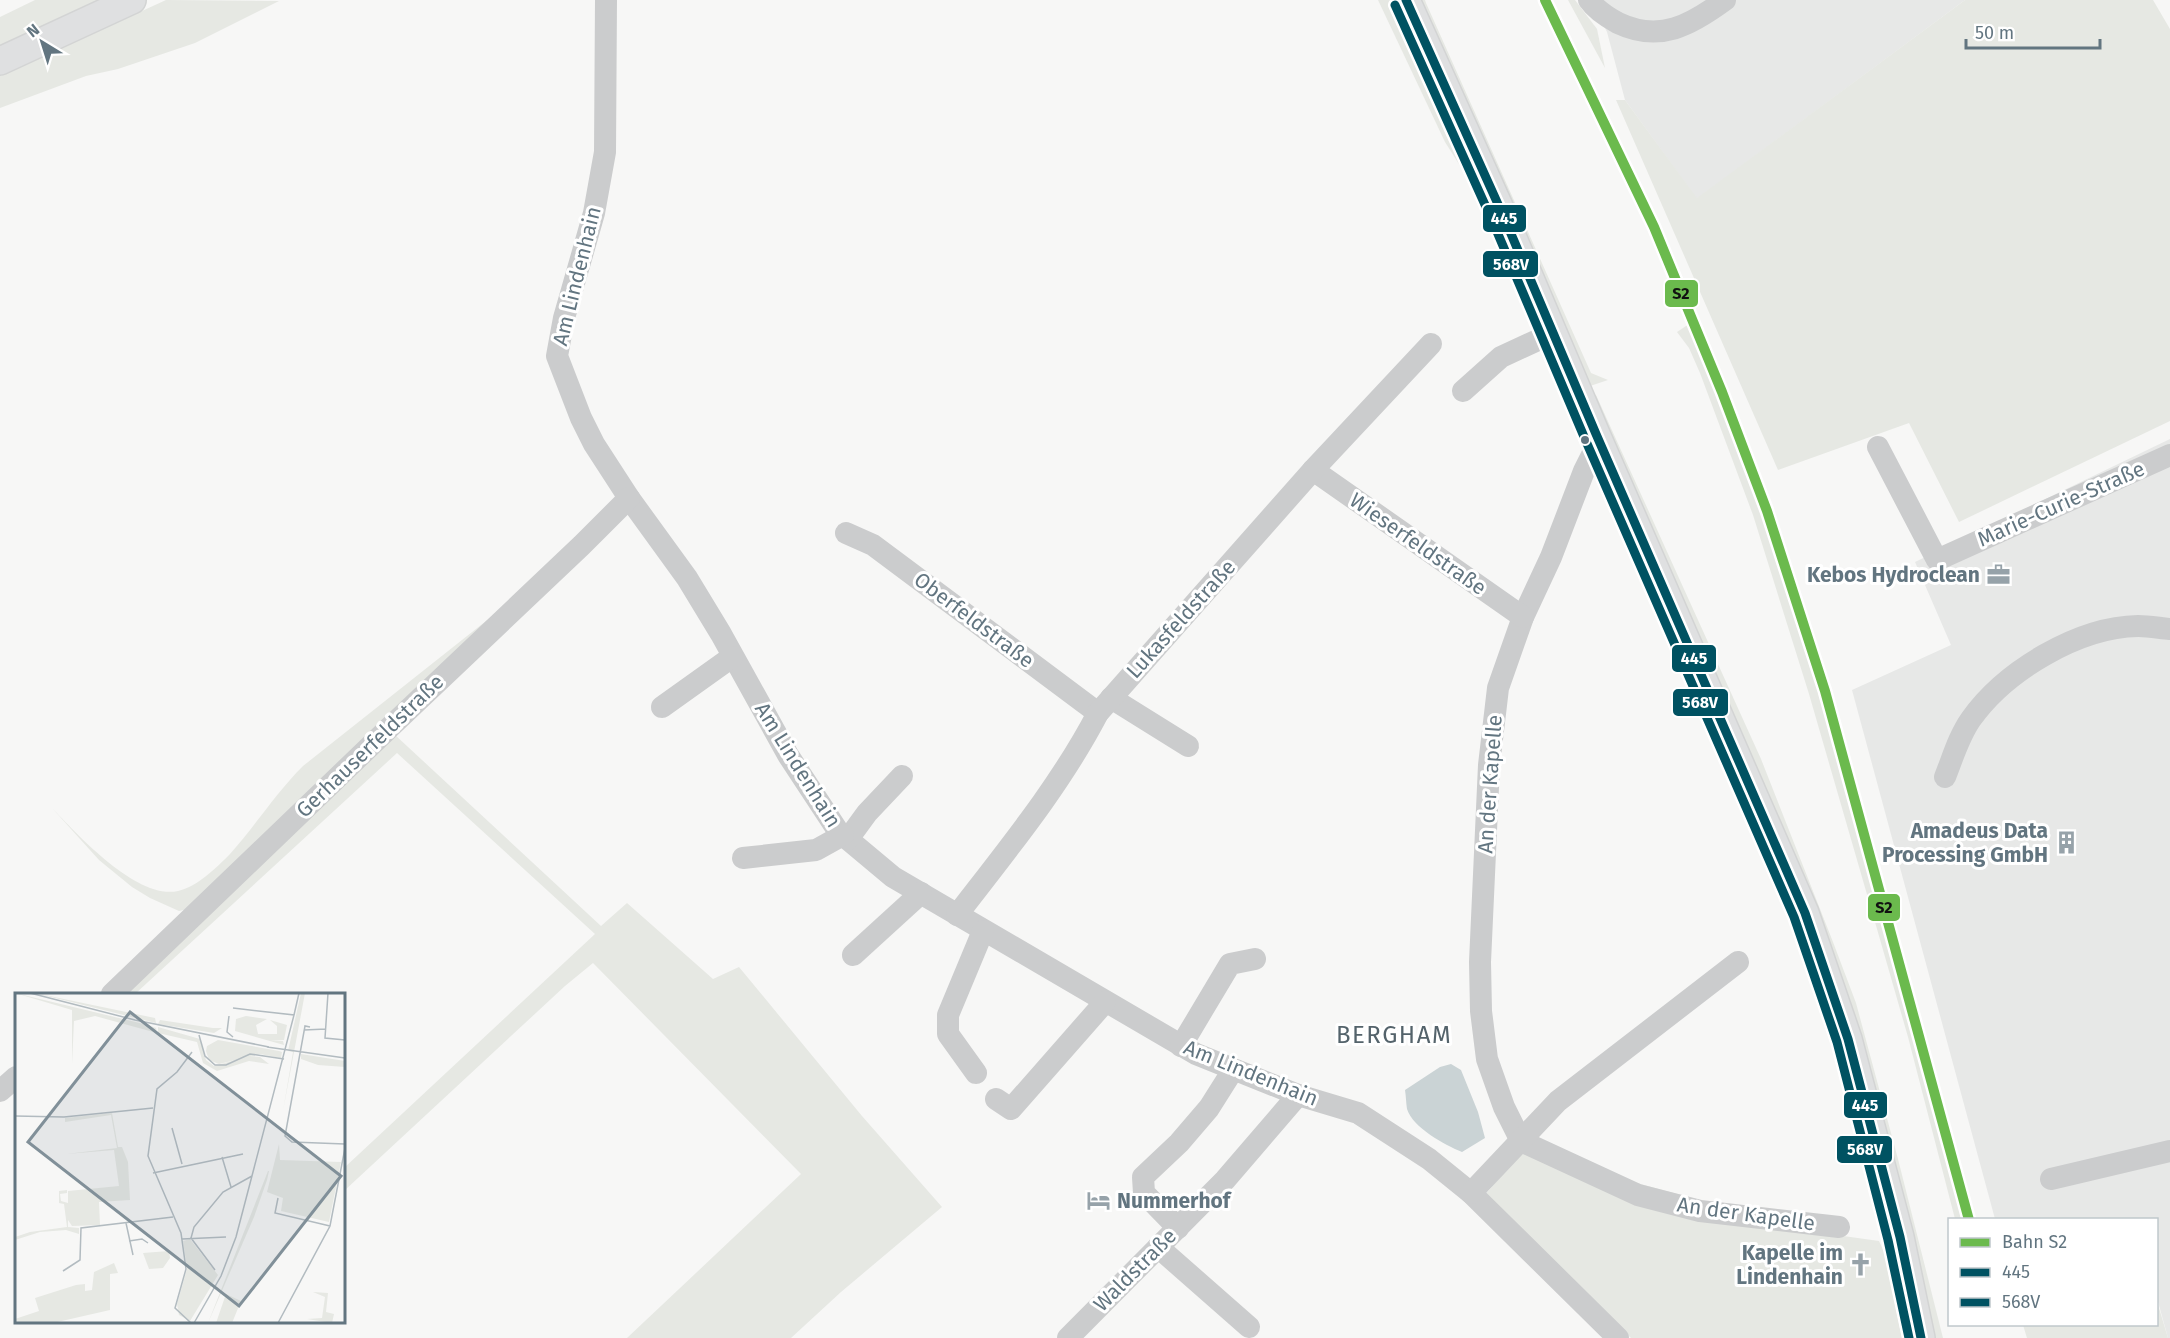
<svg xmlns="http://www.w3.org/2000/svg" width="2170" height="1338" viewBox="0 0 2170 1338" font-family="'Fira Sans',sans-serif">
<rect width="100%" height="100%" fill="#f7f7f6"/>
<g fill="#e7e8e7">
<path d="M1591,0H1965L1697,199L1625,100L1607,32Z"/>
<path d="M2170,439V1338H2168L2157,1298L2156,1220L1995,1219L1852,690L1951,645L1915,562Z"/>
</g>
<g fill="#e6e8e3">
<path d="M35,0H106L0,49V17Z"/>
<path d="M166,0L279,1L195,43L118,69L86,76L0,108V76Z"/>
<path d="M1378,0H1396L1483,202L1445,142Z"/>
<path d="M1416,0H1425L1426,3L1591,373L1608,380L1590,386Z"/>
<path d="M1568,0H1575L1597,29L1605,68Z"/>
<path d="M1965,0H2153L2170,29V421L1959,522L1909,423L1778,470L1616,100H1625L1697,198Z"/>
<path d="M1689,324C1809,613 1881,919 1964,1219H1955L1908,1037L1877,929L1809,694L1753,515L1700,373L1689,348L1677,332Z"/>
<path d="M1596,395L1761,759L1833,942L1856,1003L1898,1159L1943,1338H1932L1864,1061L1594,404Z"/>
<path d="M491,617L192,908L179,911L150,898L132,887L99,860L52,808C78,835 137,900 178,891C197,887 216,868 230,854C255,826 276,793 303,766Z"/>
<path d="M394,734L601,926L627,903L713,979L739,967L862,1116L942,1207L841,1292L791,1338H627L801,1174L593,963L565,986L344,1191V1168L595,934L397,753L135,994H123Z"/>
<path d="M1522,1152L1822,1233L1879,1241L1884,1252L1902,1338H1631L1484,1196Z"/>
<path d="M2156,1298L2168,1338H2027L2023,1325L2156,1324Z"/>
</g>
<path fill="#cad3d5" d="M1451,1064L1461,1070L1478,1112L1485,1138L1462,1152C1445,1145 1413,1128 1407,1109C1406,1103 1406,1096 1405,1090L1440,1067Z"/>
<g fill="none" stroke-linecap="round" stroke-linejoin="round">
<defs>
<g id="major">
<path d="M1406,0L1506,222L1596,434L1805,913L1848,1039L1900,1237L1921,1338"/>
<path d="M0,61L132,0"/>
</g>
</defs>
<use href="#major" stroke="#d3d4d4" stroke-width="30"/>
<g stroke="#cbcccd" stroke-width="22">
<path d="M606,0L605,152L594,213L564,318L557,356L581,418L594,444L629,498L687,578L721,634L788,755L838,831L893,877L1196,1054L1298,1095L1358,1113L1429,1159L1471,1193L1618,1338"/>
<path d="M1589,0C1596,10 1607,17 1618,23C1660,43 1691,25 1725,0"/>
<path d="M1463,391L1501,357L1553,333"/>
<path d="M1599,441L1584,471L1551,557L1523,617L1498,688L1489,765L1480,962L1481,1011L1487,1059L1504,1107L1521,1141L1638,1195L1700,1211L1839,1227"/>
<path d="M1878,447L1937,560L2170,455"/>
<path d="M1313,470L1523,617"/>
<path d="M846,533L873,545L1098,713"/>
<path d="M1111,698L1188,746"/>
<path d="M662,707L732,657"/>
<path d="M1945,777C1953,757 1959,736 1971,719C2005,671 2078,627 2138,626C2149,626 2159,628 2170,629"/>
<path d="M848,839L867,813L902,776"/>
<path d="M743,858L816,850L843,835"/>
<path d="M957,915C1007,850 1060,786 1098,713L1313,470L1431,344"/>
<path d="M853,955L921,893"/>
<path d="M112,994L388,729L582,545L629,498"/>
<path d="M1181,1046L1230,964L1255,959"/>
<path d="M976,1073L948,1034V1015L983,931"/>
<path d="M0,1091L16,1077"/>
<path d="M996,1099L1011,1109L1105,1002"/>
<path d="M2051,1179L2170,1151"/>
<path d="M1471,1193L1558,1101L1738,962"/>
<path d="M1178,1228L1144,1193L1143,1177L1179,1143L1209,1108L1233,1070"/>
<path d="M1158,1247L1249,1327"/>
<path d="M1068,1338L1225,1180L1298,1095"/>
</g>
<use href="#major" stroke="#dfe0e1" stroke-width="27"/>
<defs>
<path id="bus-1" d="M1406,0L1506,222L1596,434L1805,913L1848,1039L1900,1237L1921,1338"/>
<path id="bus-2" d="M1395,5L1495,227L1585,439L1794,917L1837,1042L1888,1240L1909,1338"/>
</defs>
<use href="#bus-1" stroke="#fff" stroke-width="14"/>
<use href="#bus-2" stroke="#fff" stroke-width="14"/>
<use href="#bus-1" stroke="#005262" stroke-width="9"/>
<use href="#bus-2" stroke="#005262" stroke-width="9"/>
<defs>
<path id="rail-1" d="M1545,0L1654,227L1722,392L1767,511L1825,691L1969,1220"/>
</defs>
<use href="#rail-1" stroke="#fff" stroke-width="15"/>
<use href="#rail-1" stroke="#6bba4d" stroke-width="10"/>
</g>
<defs>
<symbol id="office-bare" viewBox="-9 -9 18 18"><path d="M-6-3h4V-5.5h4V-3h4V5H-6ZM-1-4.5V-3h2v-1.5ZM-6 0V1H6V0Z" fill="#96a2a9" stroke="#fff" stroke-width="2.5" paint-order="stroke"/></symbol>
<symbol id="building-bare" viewBox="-9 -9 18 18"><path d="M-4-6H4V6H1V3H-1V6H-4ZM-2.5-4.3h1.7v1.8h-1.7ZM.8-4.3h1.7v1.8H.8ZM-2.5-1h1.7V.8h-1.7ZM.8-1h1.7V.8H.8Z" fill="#96a2a9" stroke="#fff" stroke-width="2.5" paint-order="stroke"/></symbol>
<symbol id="hotel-bare" viewBox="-9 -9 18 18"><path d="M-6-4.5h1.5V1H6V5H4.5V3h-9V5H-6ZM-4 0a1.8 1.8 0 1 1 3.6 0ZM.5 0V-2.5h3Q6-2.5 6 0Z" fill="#96a2a9" stroke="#fff" stroke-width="2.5" paint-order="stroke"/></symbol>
<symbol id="church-bare" viewBox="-9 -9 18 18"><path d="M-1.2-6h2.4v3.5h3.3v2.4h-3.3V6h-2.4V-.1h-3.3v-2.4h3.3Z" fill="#96a2a9" stroke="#fff" stroke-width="2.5" paint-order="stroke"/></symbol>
</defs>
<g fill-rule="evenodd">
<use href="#office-bare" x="1982" y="558" width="33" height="33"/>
<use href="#building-bare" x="2050" y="826" width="33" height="33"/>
<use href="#hotel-bare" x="1082" y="1184" width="33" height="33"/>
<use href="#church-bare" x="1844" y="1248" width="33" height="33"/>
</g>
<circle fill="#627580" stroke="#fff" stroke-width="2" cx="1585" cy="440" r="5"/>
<g text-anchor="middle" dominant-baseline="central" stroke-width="6" stroke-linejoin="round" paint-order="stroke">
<g font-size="21" fill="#627580" stroke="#fff">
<text transform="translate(577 276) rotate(-76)">Am Lindenhain</text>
<text transform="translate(2061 504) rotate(-24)">Marie-Curie-Straße</text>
<text transform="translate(1418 544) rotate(35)">Wieserfeldstraße</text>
<text transform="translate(1181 619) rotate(-48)">Lukasfeldstraße</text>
<text transform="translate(974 620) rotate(37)">Oberfeldstraße</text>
<text transform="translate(370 746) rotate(-44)">Gerhauserfeldstraße</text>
<text transform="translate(798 765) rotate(58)">Am Lindenhain</text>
<text transform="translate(1490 784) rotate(-86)">An der Kapelle</text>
<text transform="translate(1251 1073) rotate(22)">Am Lindenhain</text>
<text transform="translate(1746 1214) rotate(8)">An der Kapelle</text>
<text transform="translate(1135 1270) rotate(-45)">Waldstraße</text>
</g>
<g font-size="21" font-weight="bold" fill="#627580" stroke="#fff" text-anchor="end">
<text x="1980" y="575">Kebos Hydroclean</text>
<text x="2048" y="831">Amadeus Data<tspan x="2048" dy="24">Processing GmbH</tspan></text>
<text x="1117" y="1201" text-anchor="start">Nummerhof</text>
<text x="1843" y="1253">Kapelle im<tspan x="1843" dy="24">Lindenhain</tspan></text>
</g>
<g font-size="24" letter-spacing="1.5" fill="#54636b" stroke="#fff">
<text x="1394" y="1035">BERGHAM</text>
</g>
</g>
<g transform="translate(15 993)">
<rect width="330" height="330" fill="#f7f7f6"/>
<path d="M0,0L133,32L141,35L142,40L80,23L59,28L57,71V17ZM20,0L140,25L141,30ZM286,0H290L268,118L278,59L273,58ZM231,23L252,26L241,32L243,41H262V33L255,27L272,32L269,47H255L268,48L269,52L220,38L221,26ZM145,27L198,35H207L199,40L143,31ZM143,34L185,46L191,67L199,73L235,63L245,64L254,71L234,68L202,78L188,70L182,49L143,40ZM203,47L264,58L267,59L266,65L245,61L204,71L194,67L191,58L192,53ZM286,61L330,68V74L303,72L286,66ZM97,120L103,154H107L113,169L115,207L84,209L85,232L57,233L53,227V234L64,235V241L51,237L25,239L0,247V244L15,239L52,234L49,211L44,210V198L52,197V200L45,201L46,208L53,210V198L104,193L99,157L51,161L102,155L96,122L50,129V125ZM264,151L265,167L326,169L314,229L266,218L268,205L252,199ZM253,178H254L252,187L239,224L193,330ZM175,246L203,282L175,328L164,322L162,311L172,276L168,248ZM154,258L155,265L148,275L134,276L128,260ZM99,270L103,280L95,281V317L38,330H0V326L24,318L20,305L61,292L70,291V298L77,297L79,279ZM298,299L313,300L311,319L319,321L317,330L292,326L307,325L310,304ZM211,301L226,308L217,330H201Z" fill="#e6e8e3"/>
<path fill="none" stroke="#b2bbc0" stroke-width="1.5" d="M15,0L120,27L254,54M313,0L310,45L330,47M279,22L284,0M214,23L212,39L218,44M295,34L290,33L270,143L277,149L330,151M289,37L311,36M184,42L190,63L200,72H211L235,61L269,66M252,54L330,65M0,123L49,124L138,115M157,135L167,171M207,164L216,194M138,180L228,161M263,205L260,220L315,233M111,230L118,262M167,246L211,244M114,248L127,246L133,250M200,277L176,245L179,234L208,199L237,183M48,278L65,267L66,235L158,224M176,330L160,315L171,276L166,240L133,163L142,96L162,79L177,59M179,330L206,283L221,244L279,22L218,15M263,330L315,233L330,155"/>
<path fill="#819099" fill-opacity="0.15" stroke="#819099" stroke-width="3" d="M115,19L326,183L224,313L13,149Z"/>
<rect width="330" height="330" fill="none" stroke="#627580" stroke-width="3"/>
</g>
<g stroke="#fff" stroke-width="2">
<rect x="1482" y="204" width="45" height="29" rx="6" fill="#005262"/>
<rect x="1482" y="250" width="57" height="28" rx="6" fill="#005262"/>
<rect x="1664" y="279" width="35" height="29" rx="6" fill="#6bba4d"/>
<rect x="1671" y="644" width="46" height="29" rx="6" fill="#005262"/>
<rect x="1672" y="688" width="57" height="29" rx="6" fill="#005262"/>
<rect x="1867" y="893" width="34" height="29" rx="6" fill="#6bba4d"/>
<rect x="1843" y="1091" width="45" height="28" rx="6" fill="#005262"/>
<rect x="1836" y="1135" width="57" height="29" rx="6" fill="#005262"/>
</g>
<g font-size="16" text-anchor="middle" font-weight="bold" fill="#fff">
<text x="1504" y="224">445</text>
<text x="1511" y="270">568V</text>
<text x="1694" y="664">445</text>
<text x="1700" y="708">568V</text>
<text x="1865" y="1111">445</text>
<text x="1865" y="1155">568V</text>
</g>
<g font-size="16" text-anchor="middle" font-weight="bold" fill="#111">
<text x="1681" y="299">S2</text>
<text x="1884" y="913">S2</text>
</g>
<rect x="1948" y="1218" width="210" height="108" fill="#ffffff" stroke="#c0c8cc" stroke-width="1.5"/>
<rect x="1960" y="1238" width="30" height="9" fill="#6bba4d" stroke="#c0c8cc" stroke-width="1.5"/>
<text x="2002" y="1248" font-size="18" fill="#627580">Bahn S2</text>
<rect x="1960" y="1268" width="30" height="9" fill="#005262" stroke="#c0c8cc" stroke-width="1.5"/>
<text x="2002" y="1278" font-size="18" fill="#627580">445</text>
<rect x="1960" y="1298" width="30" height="9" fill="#005262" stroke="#c0c8cc" stroke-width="1.5"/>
<text x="2002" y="1308" font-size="18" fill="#627580">568V</text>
<g transform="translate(42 42) rotate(322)" stroke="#ffffff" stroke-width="4.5" paint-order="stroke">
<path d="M0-4.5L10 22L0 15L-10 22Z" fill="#627580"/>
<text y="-9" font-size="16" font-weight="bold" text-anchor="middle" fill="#627580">N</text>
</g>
<path d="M1966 39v9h134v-9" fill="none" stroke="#627580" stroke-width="3"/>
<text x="1975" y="39" font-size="18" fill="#627580" stroke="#ffffff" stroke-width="4.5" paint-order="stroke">50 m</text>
</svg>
